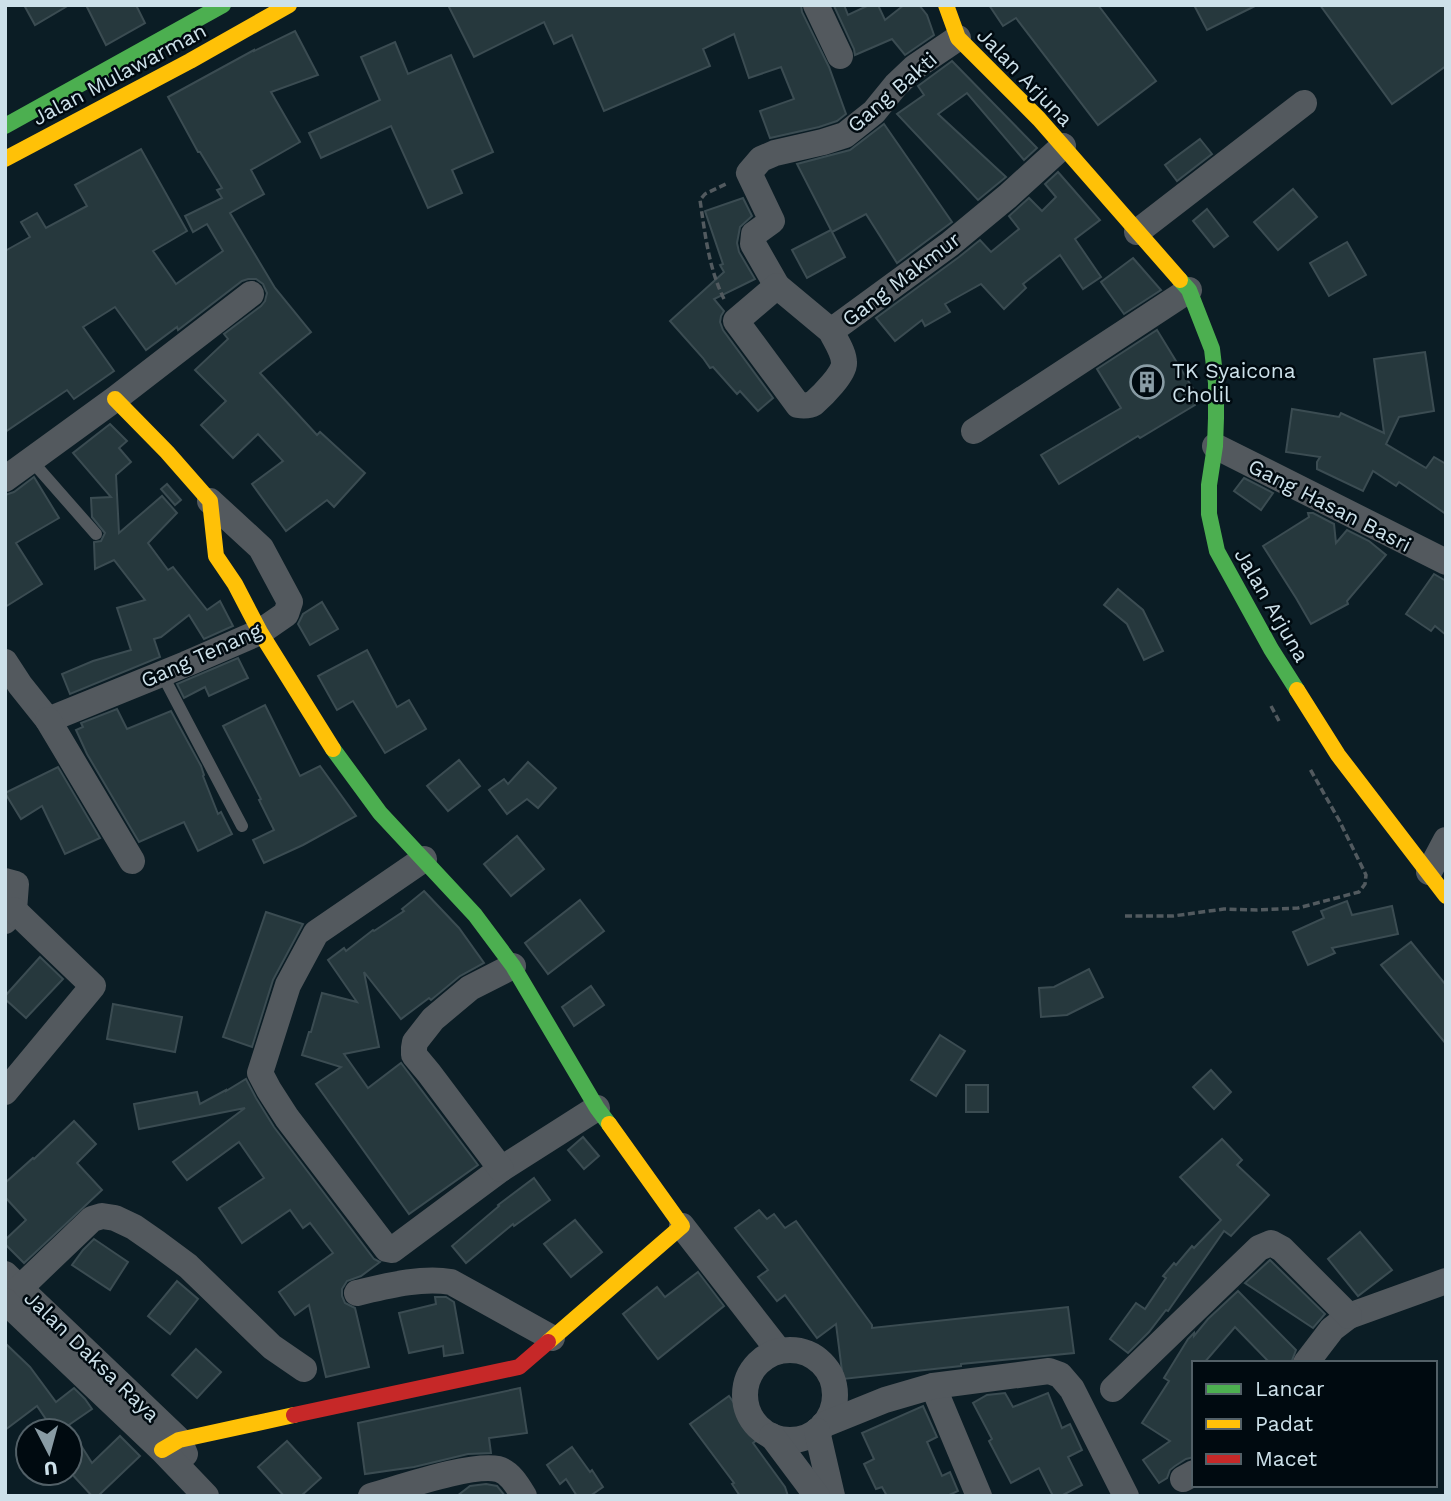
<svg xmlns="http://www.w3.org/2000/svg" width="1451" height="1501" viewBox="0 0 1451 1501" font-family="'Work Sans',sans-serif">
<rect width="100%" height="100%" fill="#0b1d25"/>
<g fill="#26383d" stroke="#3b4c52" stroke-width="2">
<path d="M24,5H69L35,25Z"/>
<path d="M86,5H136L145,23L106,45Z"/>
<path d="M448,5H801L802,12L829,67L846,114L837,121L819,127L770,138L760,111L794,99L781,67L749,78L734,34L703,49L710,66L604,111L572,35L554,44L544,22L474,57Z"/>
<path d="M837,5H844L848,15L869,5H878L885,20L904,5H919L927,15L934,35L905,55L892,39L855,55L854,49L834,6Z"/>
<path d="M989,5H1098L1156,81L1098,125L1016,18L1003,26Z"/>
<path d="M1194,5H1257L1207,30Z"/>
<path d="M1320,5H1446V66L1392,104Z"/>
<path d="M295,31L318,75L271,92L300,142L251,170L264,194L230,213L275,288L311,332L260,373L317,435L320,432L365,473L334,507L327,500L286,531L252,484L283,461L258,434L233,458L201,425L226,401L195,370L228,339L224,334L261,306L265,301L267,293L263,284L256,279H248L242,281L178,330L177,327L146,350L115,307L83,327L114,371L74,399L67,390L5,432V251L30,237L21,222L37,213L46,228L87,206L75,185L141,149L187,231L153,251L176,284L223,251L207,224L193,232L185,216L222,198L217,190L222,188L200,152H198L168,97L254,50V51Z"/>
<path d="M395,42L408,74L451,55L493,152L452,170L462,193L428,208L391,126L321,158L309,133L380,100L361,57Z"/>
<path d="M952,61L1037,148L1024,160L967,93L938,114L1006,177L978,200L897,114L924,95L918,86Z"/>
<path d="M884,124L952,222L897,263L866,214L832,232L845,257L807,278L792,250L831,230L797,164L850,150Z"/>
<path d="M1200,139L1212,154L1177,181L1165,165Z"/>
<path d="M1058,172L1100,220L1075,239L1101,277L1083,289L1060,255L1023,284L1026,288L1004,309L981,284L945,304L950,312L925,326L922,320L895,341L876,318L959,257L980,240L991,252L1019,229L1009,216L1029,198L1042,211L1056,197L1045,184Z"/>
<path d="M1293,189L1317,217L1278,250L1254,222Z"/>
<path d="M743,198L752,216L740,227L737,243L739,252L755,279L714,299L724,311L721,316L720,322L723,330L773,398L758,411L740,391L737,394L713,367L710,368L703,358L670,321L724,272L720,265L723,264L705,211Z"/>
<path d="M1207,209L1228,236L1214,247L1193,221Z"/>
<path d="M1347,242L1366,275L1329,296L1310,263Z"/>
<path d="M1133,258L1161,290L1124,314L1101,282Z"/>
<path d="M1157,330L1195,392V405L1140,438L1138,436L1059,484L1041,455L1121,408L1097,369Z"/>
<path d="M1425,352L1434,411L1399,417L1386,444L1426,468L1434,457L1446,464V514L1399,482L1396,486L1373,471L1363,491L1317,469V462L1320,457L1286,452L1292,409L1339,417L1341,413L1384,433L1374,359Z"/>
<path d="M110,424L127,441L119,448L131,462L116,475L119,533L162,496L177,513L148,543L168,570L173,567L207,610L220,601L233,626L204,639L189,615L161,637L154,639L160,657L70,694L62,674L93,661L131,650L117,608L145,600L114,560L95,569L94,542L101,541L105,533L92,517L91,498L111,497L73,453Z"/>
<path d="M34,477L59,518L16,543L42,584L5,607V495L14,492Z"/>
<path d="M1244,478L1273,493L1261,510L1234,491Z"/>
<path d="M167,484L181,500L175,505L161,489Z"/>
<path d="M1308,513H1313L1334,524L1336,543L1347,530L1369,541L1386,555L1347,601L1348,604L1311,624L1296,598L1263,546L1309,517Z"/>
<path d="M1434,574L1446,581V635L1435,626L1431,631L1406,614Z"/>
<path d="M1118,589L1143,610L1163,651L1144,660L1127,624L1104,605Z"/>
<path d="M322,602L338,629L310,645L298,624L303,614Z"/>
<path d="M367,650L397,707L409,700L426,729L385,753L353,701L337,710L318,676Z"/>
<path d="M238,658L248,678L209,696L205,687L184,698L177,684Z"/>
<path d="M265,705L300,776L320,766L356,816L303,845L264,863L253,840L274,830L259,800L261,799L223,726Z"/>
<path d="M117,709L127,729L171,711L201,766L204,775L203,776L218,814L221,812L232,834L198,851L184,822L139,842L87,754L76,730L83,727L81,723Z"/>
<path d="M459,760L480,786L448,811L427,786Z"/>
<path d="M528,762L556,788L538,808L527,799L507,814L489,790L504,779L508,784Z"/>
<path d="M58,767L100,838L65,854L42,806L21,819L5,793Z"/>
<path d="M517,836L544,869L511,896L484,864Z"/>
<path d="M424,891L459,928L484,963L460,976L431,1000L429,998L401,1019L364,972L379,1047L344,1054L368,1088L401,1063L478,1165L409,1214L316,1084L341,1067L302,1055L309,1032H311L322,993L357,1002L328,960L344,948L346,951L373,930L374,931L404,911L402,909Z"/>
<path d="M580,900L604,931L548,974L525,943Z"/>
<path d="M1347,901L1352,915L1392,906L1398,934L1332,948L1335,953L1308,965L1293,932L1324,918L1321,911Z"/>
<path d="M266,912L303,924L273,980L252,1047L223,1037Z"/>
<path d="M1411,942L1446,985V1044L1381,965Z"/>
<path d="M40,957L63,979L26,1018L5,999V996Z"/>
<path d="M1089,969L1103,997L1067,1015L1041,1017L1039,988L1054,987Z"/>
<path d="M591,986L604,1005L574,1026L562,1007Z"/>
<path d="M113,1004L182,1017L175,1052L107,1039Z"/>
<path d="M940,1035L965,1051L936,1096L911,1080Z"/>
<path d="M1211,1070L1231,1092L1214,1109L1193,1087Z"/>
<path d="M246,1079L256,1098L274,1127L374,1259L380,1262L361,1276L347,1281L342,1289V1296L345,1303L355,1308L369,1367L326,1377L309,1305L295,1315L279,1292L333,1253L310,1223L303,1228L290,1210L242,1243L219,1208L264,1178L239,1142L187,1180L173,1162L245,1108L139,1129L134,1104L197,1092L200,1104L226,1090V1091Z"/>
<rect x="966" y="1085" width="22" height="27"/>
<path d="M74,1121L96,1144L77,1163L102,1190L24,1263L5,1244V1240L26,1220L5,1197V1183L33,1158L34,1159Z"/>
<path d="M583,1137L599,1156L584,1169L568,1150Z"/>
<path d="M1222,1139L1242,1160L1237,1165L1269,1195L1231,1236L1224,1231L1168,1311L1166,1310L1149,1332L1128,1353L1110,1339L1136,1303L1145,1309L1166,1278L1163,1276L1174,1263L1176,1265L1192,1246L1194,1248L1221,1220L1180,1177Z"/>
<path d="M534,1178L550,1200L514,1226L513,1224L466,1263L452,1246L499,1206L498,1205Z"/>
<path d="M759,1210L767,1219L774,1214L785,1228L796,1221L872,1325V1328L1068,1307L1074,1353L961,1364V1366L843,1379L836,1324L817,1338L785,1295L777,1301L758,1277L768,1270L735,1228Z"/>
<path d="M575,1220L602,1252L571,1277L544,1244Z"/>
<path d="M1360,1232L1392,1270L1358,1296L1328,1259Z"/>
<path d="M94,1239L128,1262L110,1290L72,1265L83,1250Z"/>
<path d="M1270,1260L1325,1314L1313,1328L1245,1283Z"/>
<path d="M698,1272L724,1306L658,1359L623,1314L657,1287L665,1297Z"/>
<path d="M177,1281L198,1299L170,1334L148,1316Z"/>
<path d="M1238,1291L1296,1350L1291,1363H1270L1235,1327L1204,1363H1194V1457L1186,1459L1175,1466L1170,1470L1167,1478L1159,1483L1143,1460L1170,1441L1142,1423L1169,1381L1164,1378L1188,1339L1194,1333V1336L1208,1319Z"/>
<path d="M435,1297H446L454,1302L463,1353L444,1356L443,1346L409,1353L399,1313L436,1304Z"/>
<path d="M5,1343L30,1367L56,1402L74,1388L85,1399L92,1409L60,1431H54L37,1406L5,1430Z"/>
<path d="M196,1349L221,1372L197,1398L172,1375Z"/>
<path d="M520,1388L527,1433L489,1438L491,1453L468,1454L414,1467L365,1474L358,1423Z"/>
<path d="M1005,1393L1013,1407L1048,1393L1062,1428L1070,1424L1082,1450L1068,1457L1082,1485L1061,1496H1053L1039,1468L1011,1483L989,1441L992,1439L973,1403L987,1395Z"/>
<path d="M729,1396L757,1435V1440L753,1443L785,1487L788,1496H740L732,1484L734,1483L690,1424Z"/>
<path d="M923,1406L937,1437L927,1442L942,1476L950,1472L958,1491L947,1496H887L882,1487L876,1489L864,1464L874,1459L862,1433Z"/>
<path d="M70,1428L92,1463L120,1436L140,1456L98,1496H92L70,1472Z"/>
<path d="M287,1441L321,1478L301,1496H284L258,1467Z"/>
<path d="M572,1447L590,1472L592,1470L603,1487L590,1496H577L566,1479L560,1484L547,1465Z"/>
<path d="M486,1484L497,1486L505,1496H457L470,1486Z"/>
</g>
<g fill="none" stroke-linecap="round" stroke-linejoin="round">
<g stroke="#525a5f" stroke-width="3.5" stroke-dasharray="7 3.5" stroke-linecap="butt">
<path d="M724,299C709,269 705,234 700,200L705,194L728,183"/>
<path d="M1271,706L1279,721"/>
<path d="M1125,916H1173L1224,909L1257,910L1298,908L1359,892L1365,884L1366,875L1339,820L1310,769"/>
</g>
<g stroke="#53595e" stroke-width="12">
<path d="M31,460L96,534"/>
<path d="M162,674L242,826"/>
</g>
<g stroke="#53595e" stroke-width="26">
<path d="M816,5L840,56"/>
<path d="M1137,232L1304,103"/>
<path d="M777,286L753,244L754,234L772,221L749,173L761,159L775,153L823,142L845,135L874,112L896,85L915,67L958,38"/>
<path d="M831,331L777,286L736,321L798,405C804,406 809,406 814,403C822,396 845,373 844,363C844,352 835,340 831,331L950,244L1008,196L1063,146"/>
<path d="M974,431L1189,290"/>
<path d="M1215,446L1446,562"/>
<path d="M5,479L115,399L251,294"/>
<path d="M5,662L20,685L48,720L186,664L260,632L286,614L290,602L261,548L210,501"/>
<path d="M48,720L132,861"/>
<path d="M424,859L316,933L288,985L260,1073L269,1090L287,1118L387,1249L392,1250L501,1169L597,1108"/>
<path d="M1429,872L1446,840"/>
<path d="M5,881L16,884L14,910L5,921"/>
<path d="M5,1092L93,986L14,910"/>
<path d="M501,1169L429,1073L414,1055V1048L415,1042L433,1019L470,988L513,966"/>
<path d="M682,1226L779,1351"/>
<path d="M5,1274L179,1440L185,1454"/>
<path d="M21,1287L92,1219L102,1216L115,1218L134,1227L157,1243L188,1266L272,1347L304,1369"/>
<path d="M357,1293C387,1286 421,1277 451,1282L552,1338"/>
<path d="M5,1301L162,1450L206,1496"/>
<circle cx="790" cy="1395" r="45"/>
<path d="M1306,1363L1332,1329L1349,1316L1446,1281"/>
<path d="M933,1386L979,1496"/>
<path d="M1113,1389L1259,1248L1271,1243L1282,1249L1349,1316"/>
<path d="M823,1425L885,1400L933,1386L1049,1371L1060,1375L1072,1389L1126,1496"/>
<path d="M817,1431L832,1496"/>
<path d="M772,1436L817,1496"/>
<path d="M1183,1479L1194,1473"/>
<path d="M371,1496C400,1488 472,1463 498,1469C510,1472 518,1486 524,1496"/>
</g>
<g stroke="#4caf50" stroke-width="16">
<path d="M5,126L223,5"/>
<path d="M1180,280L1189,290L1212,349L1216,383V418L1215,446L1209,485V514L1217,551L1271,649L1297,690"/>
<path d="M333,749L380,813L475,915L513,966L597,1108L609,1124"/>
</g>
<g stroke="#ffc107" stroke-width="16">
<path d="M946,5L958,38L1039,119L1180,280"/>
<path d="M5,159L190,61L289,5"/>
<path d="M115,399L167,452L210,501L216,556L235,584L260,632L333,749"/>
<path d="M1297,690L1338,755L1446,896"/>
<path d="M548,1342L682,1226L609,1124"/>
<path d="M162,1450L179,1440L294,1415"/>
</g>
<path stroke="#c62828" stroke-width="16" d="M294,1415L519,1367L548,1342"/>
</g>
<defs>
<symbol id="building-ring" viewBox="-11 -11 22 22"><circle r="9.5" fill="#000a10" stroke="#899ca5" stroke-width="1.5"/><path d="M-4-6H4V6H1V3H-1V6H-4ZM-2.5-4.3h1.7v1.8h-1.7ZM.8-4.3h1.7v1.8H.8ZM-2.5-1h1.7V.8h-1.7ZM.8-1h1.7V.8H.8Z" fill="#899ca5"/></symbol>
</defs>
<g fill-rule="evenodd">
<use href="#building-ring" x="1128" y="363" width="38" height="38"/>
</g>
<g text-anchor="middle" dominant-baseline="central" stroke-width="5" stroke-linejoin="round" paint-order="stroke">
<g font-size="21" fill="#cde1ea" stroke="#000a10">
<text transform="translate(119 74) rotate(-28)">Jalan Mulawarman</text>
<text transform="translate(1025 77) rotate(46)">Jalan Arjuna</text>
<text transform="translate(892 92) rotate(-41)">Gang Bakti</text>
<text transform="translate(901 279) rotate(-37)">Gang Makmur</text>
<text transform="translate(1330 505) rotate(27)">Gang Hasan Basri</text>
<text transform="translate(1272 605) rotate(60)">Jalan Arjuna</text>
<text transform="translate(201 655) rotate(-24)">Gang Tenang</text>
<text transform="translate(92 1356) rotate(44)">Jalan Daksa Raya</text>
</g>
<g font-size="21" fill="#cde1ea" stroke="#000a10" text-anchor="start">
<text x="1172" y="370">TK Syaicona<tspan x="1172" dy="24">Cholil</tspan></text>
</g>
</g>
<rect width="1451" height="1501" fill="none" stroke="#cde1ea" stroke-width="14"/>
<rect x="1192" y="1361" width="245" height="126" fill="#000a10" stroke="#526067" stroke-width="2"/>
<rect x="1206" y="1384" width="35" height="10" fill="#4caf50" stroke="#526067" stroke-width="2"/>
<text x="1255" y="1396" font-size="21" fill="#cde1ea">Lancar</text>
<rect x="1206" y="1419" width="35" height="10" fill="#ffc107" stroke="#526067" stroke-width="2"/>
<text x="1255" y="1431" font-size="21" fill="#cde1ea">Padat</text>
<rect x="1206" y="1454" width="35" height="10" fill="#c62828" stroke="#526067" stroke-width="2"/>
<text x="1255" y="1466" font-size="21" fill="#cde1ea">Macet</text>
<g transform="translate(49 1452) rotate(174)"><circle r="33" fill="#000a10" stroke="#526067" stroke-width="2"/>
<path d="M0-5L12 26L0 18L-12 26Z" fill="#899ca5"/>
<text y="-10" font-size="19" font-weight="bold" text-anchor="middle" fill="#cde1ea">U</text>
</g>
</svg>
